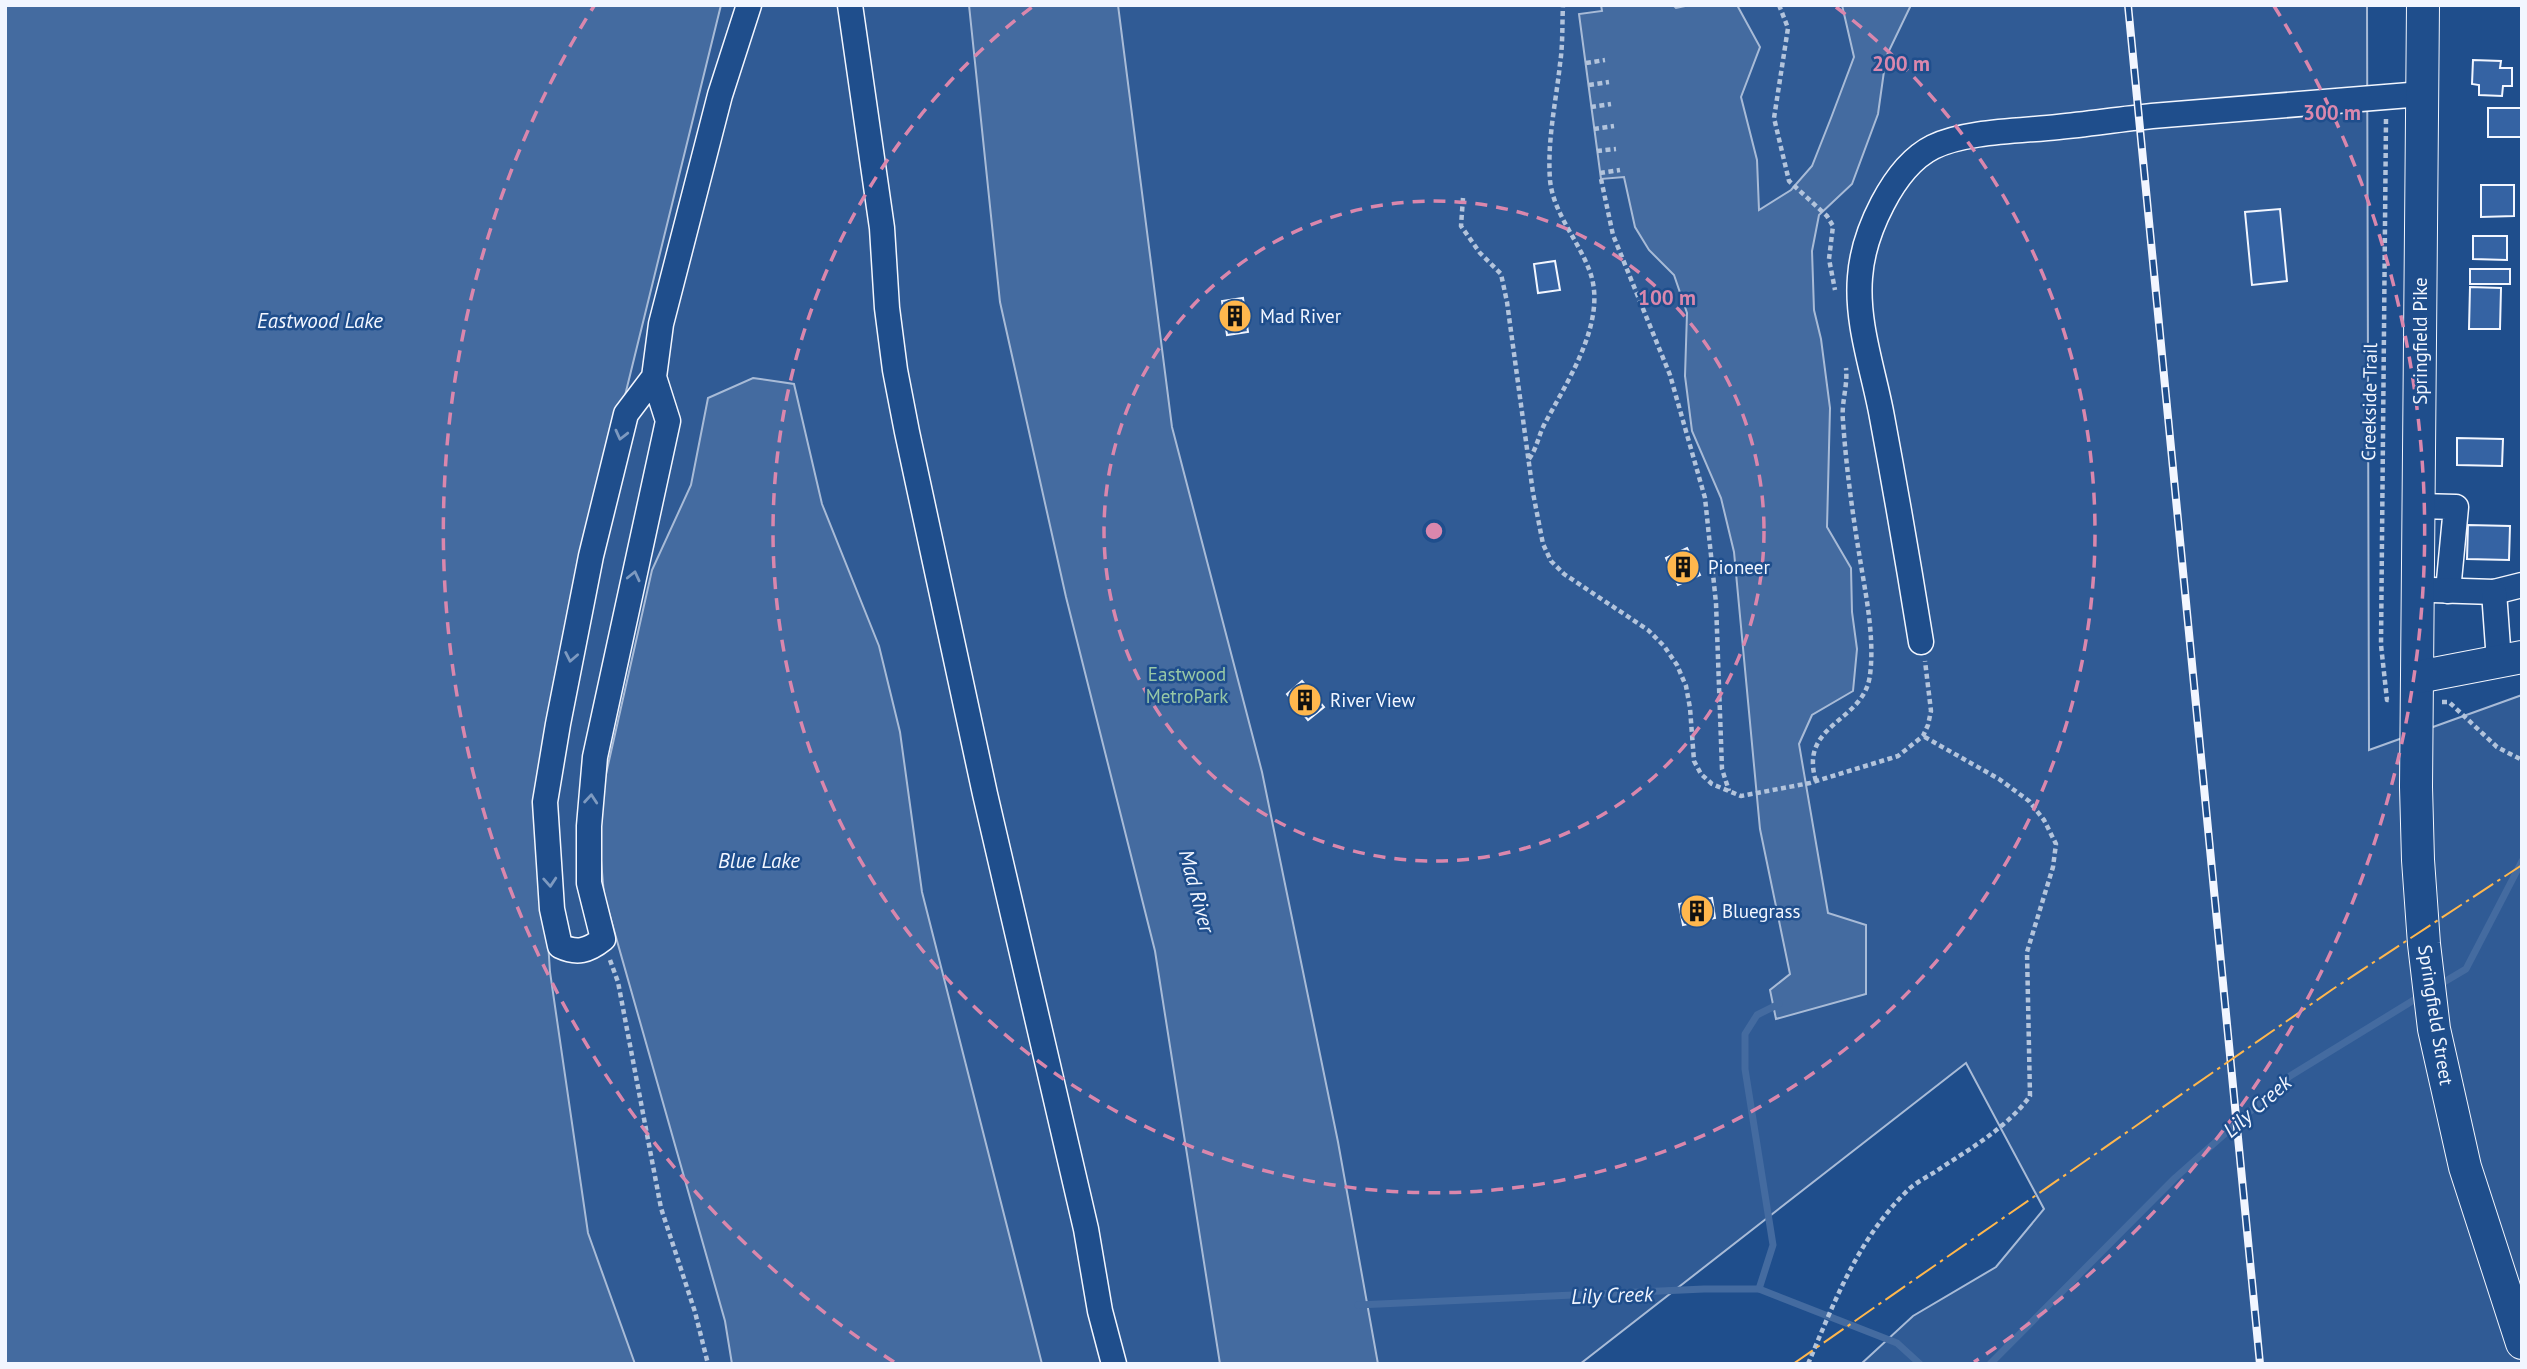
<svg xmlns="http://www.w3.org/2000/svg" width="2527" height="1369" viewBox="0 0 2527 1369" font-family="'PT Sans',sans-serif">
<rect width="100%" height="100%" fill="#1f4e8c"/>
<path fill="#305b95" stroke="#a8bbd7" stroke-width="2" d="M5,5H2367L2369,750L2522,695V1364H1861L1913,1316L1996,1267L2044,1209L1966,1063L1580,1364H5Z"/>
<g fill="#446ba0" stroke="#a8bbd7" stroke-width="2">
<path d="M5,5H721L574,603L539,804L550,972L588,1233L635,1364H5Z"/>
<path d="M969,5H1118L1172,427L1262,772L1338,1142L1378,1364H1220L1155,951L1066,597L1000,302Z"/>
<path d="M1601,5H1673L1676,8L1690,5H1737L1760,47L1741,97L1757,160L1759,210L1791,190L1812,166L1831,118L1854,57L1842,5H1911L1886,57L1878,114L1852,184L1819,215L1812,251L1814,310L1821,339L1830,408L1827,527L1851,568L1852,612L1857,649L1853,691L1812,715L1799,744L1828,913L1866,925V994L1776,1019L1770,990L1790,974L1760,829L1734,552L1721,498L1692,431L1685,376L1687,313L1674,275L1649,250L1635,227L1624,177L1601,179L1579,14L1602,11Z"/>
<path d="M753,378L794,384L822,504L879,646L900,732L922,892L1042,1364H732L725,1321L604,895L597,814L652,570L691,485L708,398Z"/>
</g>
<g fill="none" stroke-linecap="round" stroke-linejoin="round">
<g stroke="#446ba0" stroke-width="7">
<path d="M2439,985L2466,969L2522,861"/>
<path d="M1759,1289L1773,1245L1745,1069V1034L1757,1015L1779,1004"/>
<path d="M1358,1305L1704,1289H1759L1897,1343L1920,1364"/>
<path d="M1990,1364L2175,1178L2290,1076L2422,995"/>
</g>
</g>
<g fill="#3563a3" stroke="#f2f6ff" stroke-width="2">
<path d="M2473,60L2501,61L2500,68H2512V86H2503L2502,96L2479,95V85L2472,84Z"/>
<rect x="2488" y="108" width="34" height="29"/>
<path d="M2481,185H2514V216L2481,217Z"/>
<path d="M2280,209L2287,281L2252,285L2245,212Z"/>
<path d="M2473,236H2507V260L2473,259Z"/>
<path d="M1555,261L1560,290L1538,293L1534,264Z"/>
<rect x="2470" y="269" width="40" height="15"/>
<path d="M2470,287L2501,288L2500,329H2469Z"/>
<path d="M1243,298L1248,332L1227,335L1222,301Z"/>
<path d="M2457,438L2503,439L2502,466L2457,465Z"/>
<path d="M2468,525L2510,526L2509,560L2467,559Z"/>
<path d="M1687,548L1700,575L1678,585L1666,558Z"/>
<path d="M1302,681L1324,707L1308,720L1287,694Z"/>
<path d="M1712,898L1715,918L1683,925L1679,904Z"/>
</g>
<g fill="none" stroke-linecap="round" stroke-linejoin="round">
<defs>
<g id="minor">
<path d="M850,5L882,228L887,308L895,370L907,432L985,794L1086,1229L1100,1311L1114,1364"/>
<path d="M654,377L626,414L591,556L558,724L545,802L552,909L560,946C577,954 588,951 603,939L589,883V826L595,757L668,421L654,377L661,324L720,95L749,5"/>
<path d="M2419,506L2456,507L2448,591"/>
<path d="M2432,590L2494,592L2522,585"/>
<path d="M2494,592L2499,661"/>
<path d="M1921,642C1909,567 1896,492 1882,417C1874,372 1856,324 1860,277C1863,234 1893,167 1933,147C1965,131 2021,131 2058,127C2089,124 2121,119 2152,116C2242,108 2332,101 2422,94"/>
</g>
<g id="major">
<path d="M2423,5L2416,787L2418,860L2424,944L2434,1029L2465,1167L2522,1343"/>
<path d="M2418,677L2522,657"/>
</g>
</defs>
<use href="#minor" stroke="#f2f6ff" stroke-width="27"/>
<use href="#major" stroke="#f2f6ff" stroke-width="34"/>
<g stroke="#b3c4dc" stroke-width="4.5" stroke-dasharray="5 3.5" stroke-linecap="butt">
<path d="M1779,5L1788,28L1774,118L1789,181L1827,216L1833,226L1829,259L1835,290"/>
<path d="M1586,63L1605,60"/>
<path d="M1589,85L1609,82"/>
<path d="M1591,107L1611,104"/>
<path d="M2386,119L2381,645L2387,700H2391"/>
<path d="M1594,129L1614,126"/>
<path d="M1597,151L1616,149"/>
<path d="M1600,173L1620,170"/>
<path d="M1601,179L1613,235L1670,375L1705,498L1716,603L1722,769L1729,791"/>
<path d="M1463,198L1461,226L1480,253L1501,274L1507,302L1533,493L1543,544L1551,561L1564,574L1648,630L1664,646L1677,665L1686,686L1690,708L1694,761L1701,774L1712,784L1741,796L1810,783L1898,756L1923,736L1928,725L1931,711L1925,661"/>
<path d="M1529,459C1537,448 1538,437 1544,425C1566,383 1608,322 1590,272C1579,241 1553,213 1550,180C1547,140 1556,102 1560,64C1563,44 1562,25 1563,5"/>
<path d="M2442,702H2449L2497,747L2522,760"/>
<path d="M1816,781C1798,723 1864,723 1870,675C1875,636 1865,591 1859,553C1852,510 1846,465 1843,421C1841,403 1848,386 1846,368"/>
<path d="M610,960L618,982L661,1208L695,1312L708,1364"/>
<path d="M1808,1364C1834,1303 1857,1241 1905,1193C1913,1184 1925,1178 1935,1172C1969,1149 2006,1129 2030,1096L2027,952L2053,867L2056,844L2044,820L2029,801L1999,779L1923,736"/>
</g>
<use href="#minor" stroke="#1f4e8c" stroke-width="24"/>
<use href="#major" stroke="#1f4e8c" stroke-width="32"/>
<defs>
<path id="rail" d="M2128,5L2260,1364"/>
</defs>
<use href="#rail" stroke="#f2f6ff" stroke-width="8"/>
<use href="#rail" stroke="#1f4e8c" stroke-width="5" stroke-dasharray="16" stroke-linecap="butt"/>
<path stroke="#ffb74d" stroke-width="2" stroke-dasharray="24 5 3.5 5" stroke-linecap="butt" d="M1793,1364L2333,989L2522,865"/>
</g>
<defs><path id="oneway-chevron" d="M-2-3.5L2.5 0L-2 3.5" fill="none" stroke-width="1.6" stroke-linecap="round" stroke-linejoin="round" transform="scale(1.75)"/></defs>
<g stroke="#7e9ac0">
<use href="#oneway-chevron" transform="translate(621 435) rotate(104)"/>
<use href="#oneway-chevron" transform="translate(634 576) rotate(-77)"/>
<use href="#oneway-chevron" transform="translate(571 657) rotate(101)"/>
<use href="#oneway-chevron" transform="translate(591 799) rotate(-85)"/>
<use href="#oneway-chevron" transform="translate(550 882) rotate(86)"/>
</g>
<g fill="none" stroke="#da87ad" stroke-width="3.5" stroke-dasharray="12 9">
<circle cx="1434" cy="531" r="330"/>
<path d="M1836 7A661 661 0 1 1 1032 7"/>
<path d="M894 1362A991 991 0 0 1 594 6M2274 6A991 991 0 0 1 1974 1362"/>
</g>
<defs>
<symbol id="building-disc" viewBox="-11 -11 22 22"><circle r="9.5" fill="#ffb74d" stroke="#1f4e8c"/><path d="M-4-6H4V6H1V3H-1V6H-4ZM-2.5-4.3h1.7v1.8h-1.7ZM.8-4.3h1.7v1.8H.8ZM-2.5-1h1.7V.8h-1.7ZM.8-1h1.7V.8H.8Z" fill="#111"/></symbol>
</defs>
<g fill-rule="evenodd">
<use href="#building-disc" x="1216" y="297" width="38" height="38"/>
<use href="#building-disc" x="1664" y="548" width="38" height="38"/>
<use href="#building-disc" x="1286" y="681" width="38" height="38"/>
<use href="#building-disc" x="1678" y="892" width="38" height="38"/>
</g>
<g text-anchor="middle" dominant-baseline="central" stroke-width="5" stroke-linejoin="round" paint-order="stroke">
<g font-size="19" fill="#f2f6ff" stroke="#1f4e8c" text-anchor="start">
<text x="1260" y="316">Mad River</text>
<text x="1708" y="567">Pioneer</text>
<text x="1330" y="700">River View</text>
<text x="1722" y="911">Bluegrass</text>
</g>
<g font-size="19" fill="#f2f6ff" stroke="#1f4e8c">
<text transform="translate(2420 341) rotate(-90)">Springfield Pike</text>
<text transform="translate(2369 402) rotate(-89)">Creekside Trail</text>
<text transform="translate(2436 1015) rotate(81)">Springfield Street</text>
</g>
<g font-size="19" fill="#97c8a6" stroke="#1f4e8c">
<text x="1187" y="674">Eastwood<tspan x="1187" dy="22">MetroPark</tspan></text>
</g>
<g font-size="21" font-style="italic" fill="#f2f6ff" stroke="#1f4e8c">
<text x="320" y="320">Eastwood Lake</text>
<text x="759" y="860">Blue Lake</text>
<text transform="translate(1197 891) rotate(75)">Mad River</text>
<text transform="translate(2257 1106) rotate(-41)">Lily Creek</text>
<text transform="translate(1612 1295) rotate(-2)">Lily Creek</text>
</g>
</g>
<circle cx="1434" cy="531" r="10" fill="#da87ad" stroke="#1f4e8c" stroke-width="3.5"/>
<g font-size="21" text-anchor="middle" font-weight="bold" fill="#da87ad" stroke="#1f4e8c" stroke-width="5" stroke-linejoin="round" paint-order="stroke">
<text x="1901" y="71">200 m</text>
<text x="2332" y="120">300 m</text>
<text x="1667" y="305">100 m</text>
</g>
<rect width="2527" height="1369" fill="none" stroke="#f2f6ff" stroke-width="14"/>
</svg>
